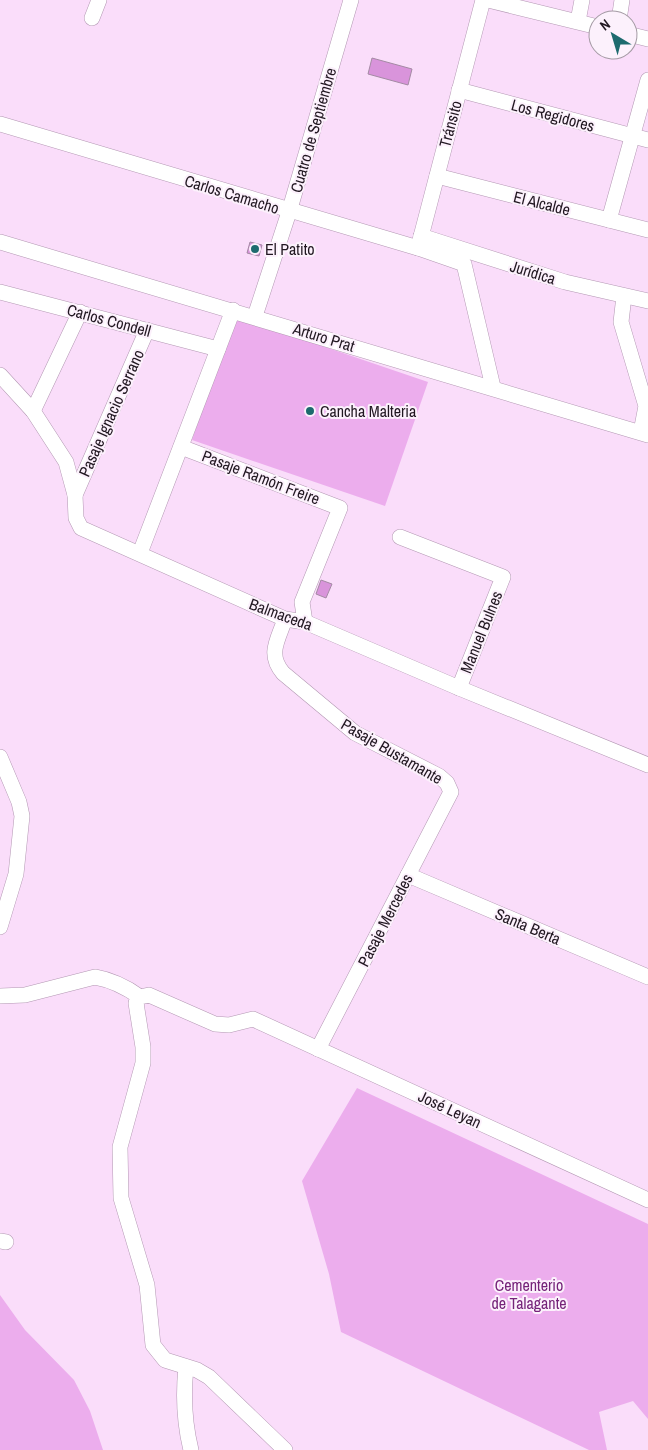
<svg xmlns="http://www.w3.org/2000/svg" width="648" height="1450" viewBox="0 0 648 1450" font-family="'Archivo Narrow',sans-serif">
<rect width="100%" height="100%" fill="#faddfa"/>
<g fill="#ecaded">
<path d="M234,316L428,382L385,506L192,440Z"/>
<path d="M357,1088L648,1224V1419L633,1401L599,1412L607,1450H589L341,1332L329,1274L302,1181Z"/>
<path d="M0,1295L25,1330L74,1380L90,1411L103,1450H0Z"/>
</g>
<g fill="#d994db" stroke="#a48aa4">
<path d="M372,58L412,69L408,85L368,74Z"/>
<path d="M250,242L262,245L259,256L247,253Z"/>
<path d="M321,580L332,584L326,598L316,594Z"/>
</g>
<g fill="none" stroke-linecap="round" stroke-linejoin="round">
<defs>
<g id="minor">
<path d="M488,0L598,27"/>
<path d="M92,18L99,0"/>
<path d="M619,20L622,0"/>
<path d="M578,21L582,0"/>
<path d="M628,34L648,39"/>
<path d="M459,90L648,140"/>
<path d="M0,124L418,248L464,264L493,387"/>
<path d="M437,176L648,230"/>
<path d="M609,220L648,80"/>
<path d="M421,236L565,282L648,301"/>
<path d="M0,242L648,435"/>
<path d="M418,248L483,0"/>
<path d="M0,292L218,349"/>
<path d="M624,296L621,322L646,406L641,432"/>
<path d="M255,316L289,212L351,0"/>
<path d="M0,375L33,411L66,462L75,495L76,518L81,528L285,619L305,622L459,688L648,765"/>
<path d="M33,411L80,312"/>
<path d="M181,447L340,508L302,602L305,622"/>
<path d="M75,495L147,330"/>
<path d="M400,537L503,577L459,688"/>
<path d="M140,553L233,310"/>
<path d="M285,619C278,640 267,654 283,673L355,733L439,776L447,783L451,792L318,1049"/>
<path d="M0,757L19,802L22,816L16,874L0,927"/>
<path d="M408,875L648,977"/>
<path d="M0,996L25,995L95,977C112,980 126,987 140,997"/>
<path d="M0,1241L6,1242"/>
<path d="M186,1367C183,1396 184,1422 191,1450"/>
<path d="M285,1450L209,1377L197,1370L165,1360L153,1345L147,1285L121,1198L120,1147L143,1063V1047L136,1003L140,997L149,995L215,1024L229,1025L253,1019L648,1200"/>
</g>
</defs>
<use href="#minor" stroke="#b398b3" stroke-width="16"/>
<use href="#minor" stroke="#fff" stroke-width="15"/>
</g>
<g fill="#1d6a6e" stroke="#fcf1fc" stroke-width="2">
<circle cx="255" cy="249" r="5"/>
<circle cx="310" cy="411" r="5"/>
</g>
<g text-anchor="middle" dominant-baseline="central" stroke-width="4" stroke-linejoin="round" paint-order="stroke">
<g font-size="16" fill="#211721" stroke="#fcf1fc">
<text transform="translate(553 115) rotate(15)">Los Regidores</text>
<text transform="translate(450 124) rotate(-75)">Tránsito</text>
<text transform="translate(313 130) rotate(-74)">Cuatro de Septiembre</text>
<text transform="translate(232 194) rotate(17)">Carlos Camacho</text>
<text transform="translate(542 203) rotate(14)">El Alcalde</text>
<text transform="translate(533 272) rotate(17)">Jurídica</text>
<text transform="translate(109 320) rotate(15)">Carlos Condell</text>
<text transform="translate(324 337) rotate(17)">Arturo Prat</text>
<text transform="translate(111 413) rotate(-66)">Pasaje Ignacio Serrano</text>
<text transform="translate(261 477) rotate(21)">Pasaje Ramón Freire</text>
<text transform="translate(281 614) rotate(20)">Balmaceda</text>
<text transform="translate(481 632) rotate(-68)">Manuel Bulnes</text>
<text transform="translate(392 751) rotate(30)">Pasaje Bustamante</text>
<text transform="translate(385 920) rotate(-63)">Pasaje Mercedes</text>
<text transform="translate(528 926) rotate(23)">Santa Berta</text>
<text transform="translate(450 1109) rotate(25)">José Leyan</text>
</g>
<g font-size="16" fill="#211721" stroke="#fcf1fc" text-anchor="start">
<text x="265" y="249">El Patito</text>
<text x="320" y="411">Cancha Malteria</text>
</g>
<g font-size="16" fill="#752379" stroke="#fcf1fc">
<text x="529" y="1285">Cementerio<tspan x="529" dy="18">de Talagante</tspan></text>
</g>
</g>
<g transform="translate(613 35) rotate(322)"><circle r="24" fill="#fcf1fc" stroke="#a49aa4"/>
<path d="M0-4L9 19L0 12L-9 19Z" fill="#1d6a6e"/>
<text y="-8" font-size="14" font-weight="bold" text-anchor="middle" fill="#211721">N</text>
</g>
</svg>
